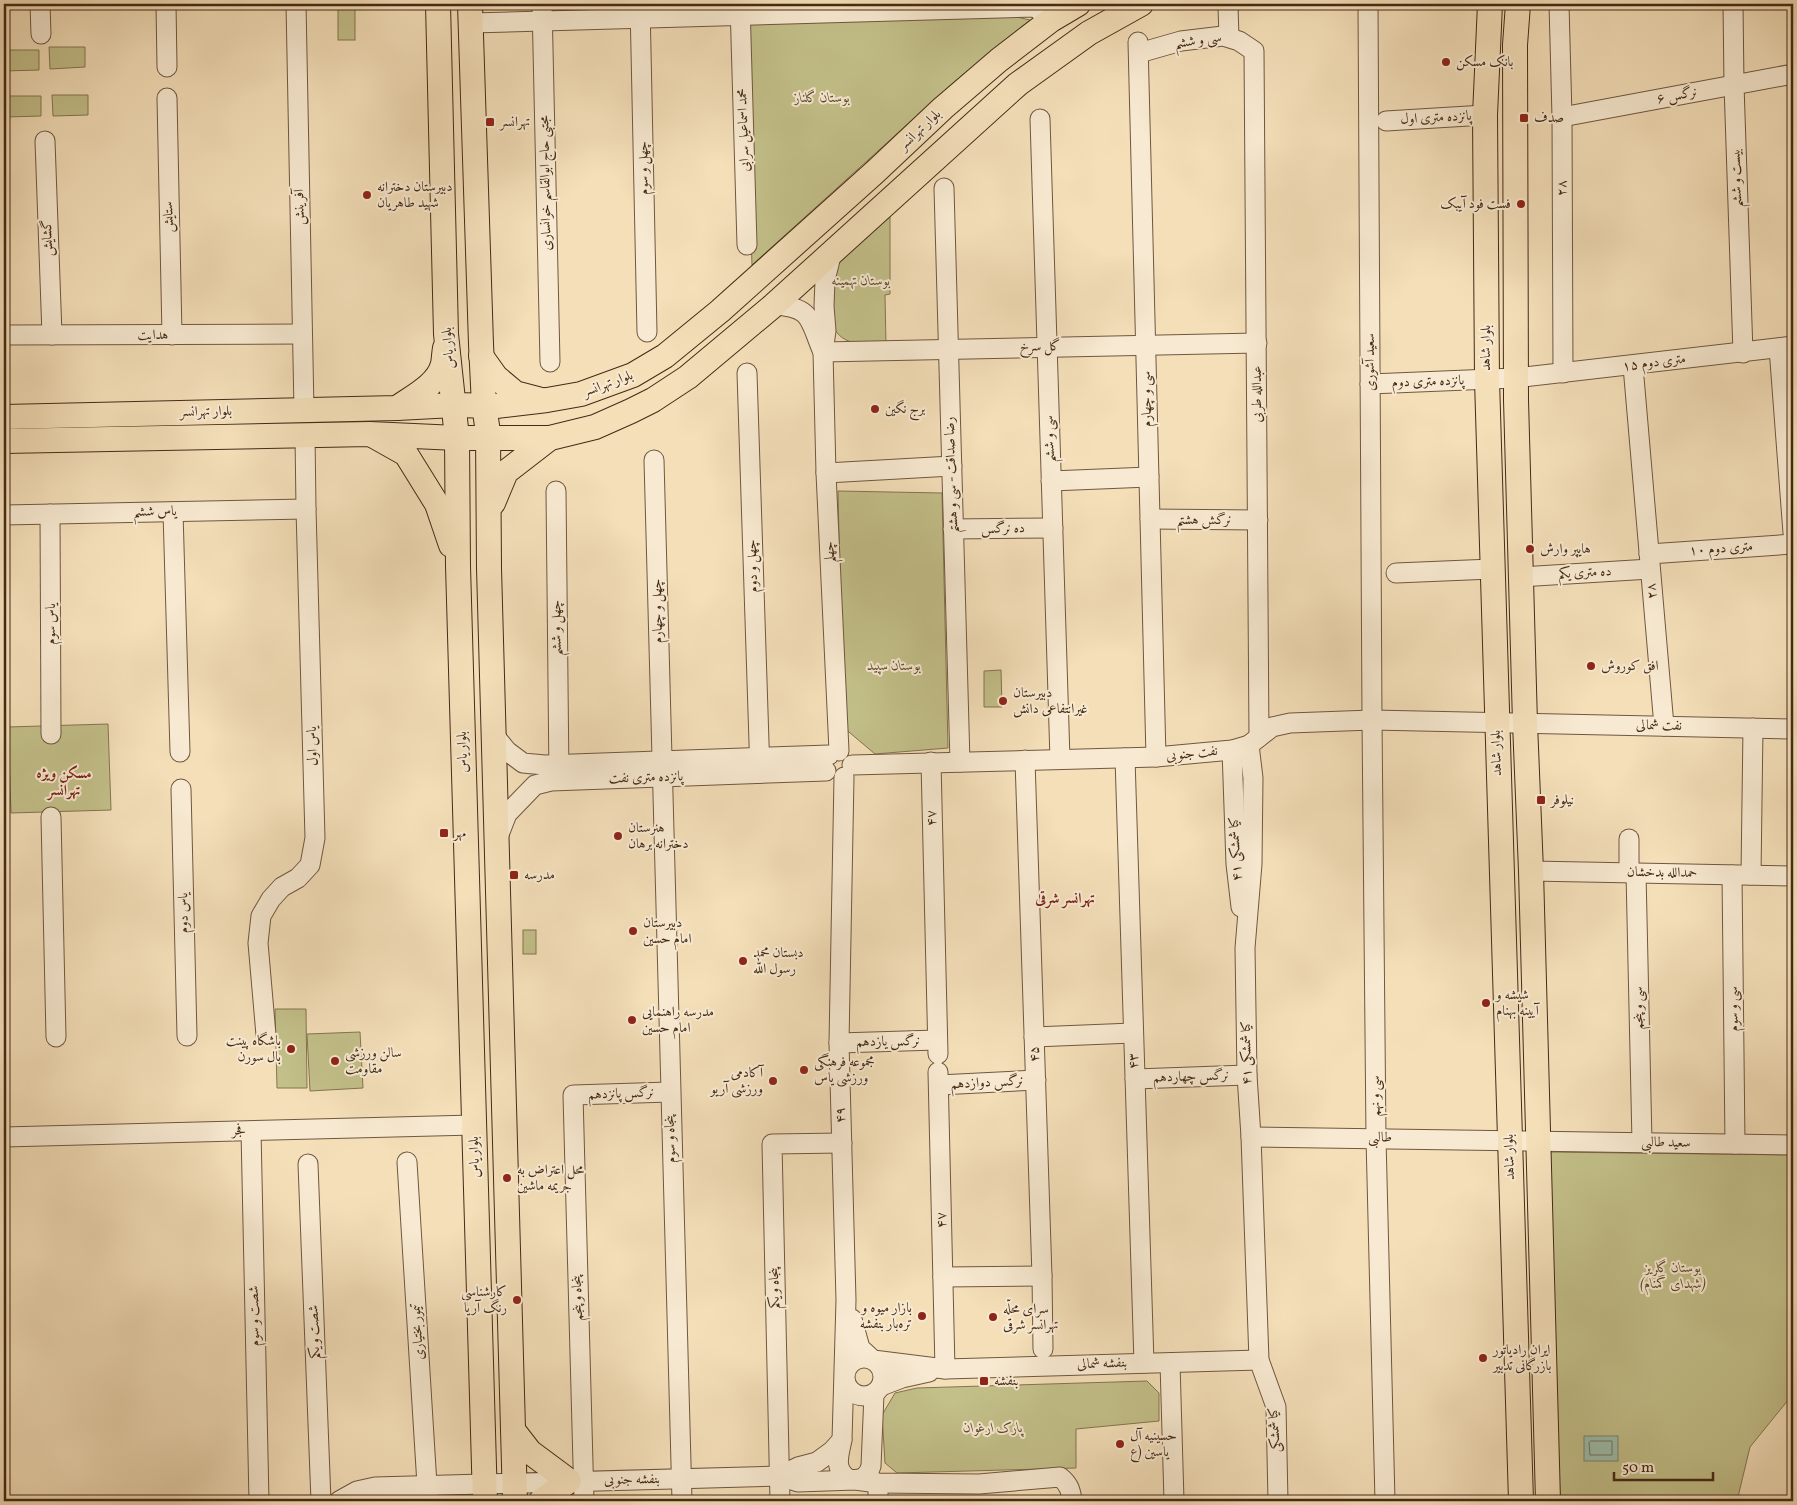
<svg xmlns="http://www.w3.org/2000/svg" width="1797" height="1505" viewBox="0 0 1797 1505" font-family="Vollkorn,Amiri,serif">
<rect width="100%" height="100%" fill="#f4dfb9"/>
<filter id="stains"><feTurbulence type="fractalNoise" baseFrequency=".004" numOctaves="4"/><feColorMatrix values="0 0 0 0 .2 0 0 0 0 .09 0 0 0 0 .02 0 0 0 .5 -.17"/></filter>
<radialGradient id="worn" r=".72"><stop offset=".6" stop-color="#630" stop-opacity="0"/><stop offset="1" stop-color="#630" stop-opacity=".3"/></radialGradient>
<g fill="#c3c08a" stroke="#847550">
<rect x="338" y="4" width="17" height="36"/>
<path d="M1012,16L1030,20L953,83L752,265L744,24Z"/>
<path d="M49,47H85V67L50,69Z"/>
<path d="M4,50H39V70L4,71Z"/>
<path d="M52,95H88V115L53,116Z"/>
<path d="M5,96H41V116L6,117Z"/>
<path d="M890,213V294L885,295L886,345C866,344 842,347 833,326L831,282L836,266Z"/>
<path d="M838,491L942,493L948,748L875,754L843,727Z"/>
<path d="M1001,670L1002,707H984V671Z"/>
<path d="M108,724L111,810L11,813L8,727Z"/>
<rect x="523" y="930" width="13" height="24"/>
<path d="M275,1009H306L307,1088H277Z"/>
<path d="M360,1032L363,1088L310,1091L307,1034Z"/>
<path d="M1549,1152L1793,1155V1394L1750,1447L1737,1501H1558Z"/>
<path d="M1147,1381L1159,1393V1421L1076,1429V1468L897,1473L885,1463L882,1415L895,1393L917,1388Z"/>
</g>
<rect fill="#9dbdaa" stroke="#79826f" x="1584" y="1436" width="34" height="25"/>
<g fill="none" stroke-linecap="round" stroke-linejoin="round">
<path stroke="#707460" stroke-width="1" d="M1591,1441H1612V1455H1590L1589,1443Z"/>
<defs>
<g id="minor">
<path d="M40,4L41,34"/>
<path d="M166,4L167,67"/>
<path d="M296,4L304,410"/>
<path d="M542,4L550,362"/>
<path d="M640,4L647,332"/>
<path d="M740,4L747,245"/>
<path d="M1368,4L1372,720L1376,1138L1385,1501"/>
<path d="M1559,4L1562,117L1563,373"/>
<path d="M1733,4L1734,85L1743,353"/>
<path d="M471,23L1035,7L1051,20"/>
<path d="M1229,37L1228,7L1231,4"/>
<path d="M1138,42L1156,757"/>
<path d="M1139,53L1181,41L1223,36L1239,41L1254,51L1259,737"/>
<path d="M167,98L172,335"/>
<path d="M1562,117L1793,74"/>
<path d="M1040,119L1060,759"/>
<path d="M1386,121L1485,115"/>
<path d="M45,141L52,335"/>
<path d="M944,188L960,762"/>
<path d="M832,252L825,280L824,306L826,331L823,352L826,473L839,751"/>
<path d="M774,305C812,307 809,319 822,350"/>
<path d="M4,335L302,334"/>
<path d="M1779,348L1793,533"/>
<path d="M823,352L1257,343"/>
<path d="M1633,366L1664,726"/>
<path d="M747,373L760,773"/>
<path d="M1370,384L1515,378L1793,346"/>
<path d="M654,460L682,1501"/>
<path d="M826,473L952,466"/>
<path d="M1051,481L1149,477"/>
<path d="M556,491L559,778"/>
<path d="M173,512L180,752"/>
<path d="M50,514L51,734"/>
<path d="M4,515L306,509"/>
<path d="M1150,519L1258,520"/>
<path d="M953,529L1053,528"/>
<path d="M1649,554L1793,544"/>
<path d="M1396,573L1492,569"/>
<path d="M1520,577L1650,569"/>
<path d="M494,735L507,751L523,763L545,765L829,755"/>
<path d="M1249,745L1253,778L1252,864L1245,948L1247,1075L1251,1137L1259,1360L1276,1407L1278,1501"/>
<path d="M1232,750L1236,864L1241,907"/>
<path d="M1125,758L1144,1363"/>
<path d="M1025,760L1042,1276L1043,1349"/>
<path d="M931,762L938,1054"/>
<path d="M852,765L1156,757L1232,750L1249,745L1272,727L1290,723L1372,720L1793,729"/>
<path d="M844,777L839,1043L846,1300L842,1440C839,1455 833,1470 849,1479C861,1481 868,1477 871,1466L874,1394"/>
<path d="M181,789L187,1036"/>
<path d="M51,817L56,1037"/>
<path d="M498,837L507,814L535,785L551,781L826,771"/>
<path d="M1531,871L1793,876"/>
<path d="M1629,873V839"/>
<path d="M1636,873L1642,1142"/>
<path d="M1732,875L1735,1144"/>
<path d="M1751,875L1753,728"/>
<path d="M266,1035L258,943L261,916L271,899L282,887L298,878L310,865L315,838L306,509L305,435"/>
<path d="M1034,1037L1133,1033"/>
<path d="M839,1043L937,1040"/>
<path d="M938,1072L945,1369"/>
<path d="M1135,1079L1247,1075"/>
<path d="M939,1085L1036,1080"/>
<path d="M251,1131L259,1501"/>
<path d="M4,1137L474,1125"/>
<path d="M1251,1137L1793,1145"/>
<path d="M407,1162L428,1501"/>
<path d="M308,1164L321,1501"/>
<path d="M943,1277L1042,1276"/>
<path d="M852,1319L860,1348L873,1360L945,1369L1259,1360"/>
<circle cx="864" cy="1377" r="19"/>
<path d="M1170,1363L1174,1501"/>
<path d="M881,1386L902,1378L929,1372"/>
<path d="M779,1476L798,1467L817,1462L832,1451L842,1440"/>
<path d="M878,1483V1501"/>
<path d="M339,1501L357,1491L375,1487L779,1476L798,1482L855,1480L878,1483L979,1484L1060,1477C1069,1484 1071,1491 1072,1501"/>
<path d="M584,1501L573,1095L670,1092"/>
<path d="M780,1501L772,1144L842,1143"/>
</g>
<g id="major">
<path d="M438,4L446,334L457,438L458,566L485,1501"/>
<path d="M470,4L481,344L484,406L488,432L489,568L515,1501"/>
<path d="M1490,4L1485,115L1487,380L1521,1501"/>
<path d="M1518,4L1515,45L1516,400L1525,723L1531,871L1548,1501"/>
<path d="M481,356L496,377L515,393L538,399"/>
<path d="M397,408C412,397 438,385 443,364C444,359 444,353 445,348"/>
<path d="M4,417L397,408L454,405L496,406L547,400L581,394L633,375L665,356L720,311L875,172L943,108L999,60L1051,20L1078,4"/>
<path d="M374,436L406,454L437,504L451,545"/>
<path d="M4,441L370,434L457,438H550"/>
<path d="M493,503L506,472L550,438L595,427L631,411L653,400L688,377L774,305L1018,84L1089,33L1141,4"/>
<path d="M513,1430L530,1452L569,1481L541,1501"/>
</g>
</defs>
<use href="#minor" stroke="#70573f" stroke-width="21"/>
<use href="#major" stroke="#442a16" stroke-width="26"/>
<use href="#minor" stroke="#f8ead2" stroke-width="19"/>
<use href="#major" stroke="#f4dfb9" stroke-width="24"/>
</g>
<g fill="#8f2418" stroke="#f8ead2" stroke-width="2">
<circle cx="1446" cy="62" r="5"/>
<rect x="1519" y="113" width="10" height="10" rx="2.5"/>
<rect x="485" y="117" width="10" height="10" rx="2.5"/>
<circle cx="367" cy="195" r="5"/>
<circle cx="1521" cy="204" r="5"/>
<circle cx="875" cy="409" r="5"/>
<circle cx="1530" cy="549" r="5"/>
<circle cx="1591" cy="666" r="5"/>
<circle cx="1003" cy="701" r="5"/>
<rect x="1536" y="795" width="10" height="10" rx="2.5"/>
<rect x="439" y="828" width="10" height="10" rx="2.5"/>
<circle cx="618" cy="836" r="5"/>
<rect x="509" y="870" width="10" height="10" rx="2.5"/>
<circle cx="633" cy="931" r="5"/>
<circle cx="743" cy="961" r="5"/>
<circle cx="1486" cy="1003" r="5"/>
<circle cx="632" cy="1020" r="5"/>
<circle cx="291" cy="1049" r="5"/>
<circle cx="335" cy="1061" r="5"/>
<circle cx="804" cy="1070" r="5"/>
<circle cx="773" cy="1081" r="5"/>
<circle cx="507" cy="1178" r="5"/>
<circle cx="517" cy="1300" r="5"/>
<circle cx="922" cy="1316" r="5"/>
<circle cx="993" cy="1317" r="5"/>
<circle cx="1483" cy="1358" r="5"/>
<rect x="979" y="1376" width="10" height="10" rx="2.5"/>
<circle cx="1120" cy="1444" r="5"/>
</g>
<g text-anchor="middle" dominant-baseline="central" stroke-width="4" stroke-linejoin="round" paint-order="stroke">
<g font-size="14" fill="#442a16" stroke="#f8ead2">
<text transform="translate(1198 41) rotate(-8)">سی و ششم</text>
<text transform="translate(1677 96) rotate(-11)">نرگس ۶</text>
<text transform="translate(1436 118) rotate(-3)">پانزده متری اول</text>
<text transform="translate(744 130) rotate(-92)">محمد اسماعیل سرابی</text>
<text transform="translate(920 130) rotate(-43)">بلوار تهرانسر</text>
<text transform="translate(644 168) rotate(-91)">چهل و سوم</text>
<text transform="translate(1737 178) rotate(-92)">بیست و ششم</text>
<text transform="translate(546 183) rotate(-91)">مجتبی حاج ابوالقاسم خوانساری</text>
<text transform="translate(1562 188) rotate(-90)">۲۸</text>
<text transform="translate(300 207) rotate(-91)">آفرینش</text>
<text transform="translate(169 217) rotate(-91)">ستایش</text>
<text transform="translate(48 238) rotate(-92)">گشایش</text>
<text x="153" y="335">هدایت</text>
<text transform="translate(1040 347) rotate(-1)">گل سرخ</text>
<text transform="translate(449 348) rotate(-95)">بلوار یاس</text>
<text transform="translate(1486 348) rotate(-90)">بلوار شاهد</text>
<text transform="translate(1370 362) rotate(-90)">سعید آشوری</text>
<text transform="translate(1654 363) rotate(-7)">۱۵ متری دوم</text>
<text transform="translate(1428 382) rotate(-2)">پانزده متری دوم</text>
<text transform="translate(608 384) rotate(-20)">بلوار تهرانسر</text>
<text transform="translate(1257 394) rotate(-90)">عبدالله طربی</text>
<text transform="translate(1147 399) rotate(-91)">سی و چهارم</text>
<text transform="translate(206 412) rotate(-1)">بلوار تهرانسر</text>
<text transform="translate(1050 439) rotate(-92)">سی و ششم</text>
<text transform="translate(952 475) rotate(-92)">رضا صداقت - سی و هشتم</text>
<text transform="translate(155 512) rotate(-1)">یاس ششم</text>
<text x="1204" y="520">نرگش هشتم</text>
<text transform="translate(1003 529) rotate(-1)">ده نرگس</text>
<text transform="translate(1721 549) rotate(-4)">۱۰ متری دوم</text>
<text transform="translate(830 552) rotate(-93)">چهلم</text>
<text transform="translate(753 566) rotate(-92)">چهل و دوم</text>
<text transform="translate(1585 573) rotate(-3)">ده متری یکم</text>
<text transform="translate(1652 591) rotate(-95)">۲۸</text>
<text transform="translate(658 611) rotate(-91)">چهل و چهارم</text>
<text transform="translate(51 624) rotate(-90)">یاس سوم</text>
<text transform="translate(557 628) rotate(-91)">چهل و ششم</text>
<text transform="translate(1659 726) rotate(1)">نفت شمالی</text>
<text transform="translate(313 746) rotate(-92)">یاس اول</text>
<text transform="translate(463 752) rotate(-92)">بلوار یاس</text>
<text transform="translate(1497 753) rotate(-92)">بلوار شاهد</text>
<text transform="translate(1192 754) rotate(-6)">نفت جنوبی</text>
<text transform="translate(646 778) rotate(-2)">پانزده متری نفت</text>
<text transform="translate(932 818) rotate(-91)">۴۷</text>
<text transform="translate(1236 849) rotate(-93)">کیا شمشکی ۴۱</text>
<text transform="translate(1662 873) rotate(1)">حمدالله بدخشان</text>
<text transform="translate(184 913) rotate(-91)">یاس دوم</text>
<text transform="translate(1639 1008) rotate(-91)">سی و پنجم</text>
<text transform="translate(1734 1009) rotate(-91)">سی و سوم</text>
<text transform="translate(888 1042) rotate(-1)">نرگس یازدهم</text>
<text transform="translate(1247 1053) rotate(-91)">۴۱ کیا شمشکی</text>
<text transform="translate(1035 1054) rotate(-92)">۴۵</text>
<text transform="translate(1134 1061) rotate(-92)">۴۳</text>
<text transform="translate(1191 1077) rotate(-2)">نرگس چهاردهم</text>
<text transform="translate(987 1083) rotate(-3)">نرگس دوازدهم</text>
<text transform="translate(621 1094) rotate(-2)">نرگس پانزدهم</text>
<text transform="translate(1376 1096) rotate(-91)">سی و نهم</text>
<text transform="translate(841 1115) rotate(-92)">۴۹</text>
<text transform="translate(239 1131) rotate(-1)">فجر</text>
<text transform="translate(1380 1138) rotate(1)">طالبی</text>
<text transform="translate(671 1139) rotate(-92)">پنجاه و سوم</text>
<text transform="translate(1666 1143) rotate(1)">سعید طالبی</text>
<text transform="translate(475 1157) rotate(-92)">بلوار یاس</text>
<text transform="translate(1510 1157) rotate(-92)">بلوار شاهد</text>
<text transform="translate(942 1220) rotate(-91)">۴۷</text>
<text transform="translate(775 1288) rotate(-91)">پنجاه و یکم</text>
<text transform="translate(578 1298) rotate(-92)">پنجاه و پنجم</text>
<text transform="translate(255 1316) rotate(-91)">شصت و سوم</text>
<text transform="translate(315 1332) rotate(-92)">شصت و یکم</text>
<text transform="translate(418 1332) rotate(-94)">تیمور بختیاری</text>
<text transform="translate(1102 1364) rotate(-2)">بنفشه شمالی</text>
<text transform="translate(1275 1430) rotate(-94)">کیا شمشکی</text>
<text transform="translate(632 1480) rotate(-1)">بنفشه جنوبی</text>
</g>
<g font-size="14" fill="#442a16" stroke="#f8ead2" text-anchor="start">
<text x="1456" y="62">بانک مسکن</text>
<text x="1534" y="118">صدف</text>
<text x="500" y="122">تهرانسر</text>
<text x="377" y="187">دبیرستان دخترانه<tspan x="377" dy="16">شهید طاهریان</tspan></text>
<text x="1511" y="204" text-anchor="end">فست فود آیبک</text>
<text x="885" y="409">برج نگین</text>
<text x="1540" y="549">هایپر وارش</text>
<text x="1601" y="666">افق کوروش</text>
<text x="1013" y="693">دبیرستان<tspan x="1013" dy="16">غیرانتفاعی دانش</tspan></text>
<text x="1551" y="800">نیلوفر</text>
<text x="628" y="828">هنرستان<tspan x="628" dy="16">دخترانه برهان</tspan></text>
<text x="454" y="833">مهر</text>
<text x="524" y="875">مدرسه</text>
<text x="643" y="923">دبیرستان<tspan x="643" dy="16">امام حسین</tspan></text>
<text x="753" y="953">دبستان محمد<tspan x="753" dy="16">رسول الله</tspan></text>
<text x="1496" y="995">شیشه و<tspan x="1496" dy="16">آیینه بهنام</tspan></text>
<text x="642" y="1012">مدرسه راهنمایی<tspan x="642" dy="16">امام حسین</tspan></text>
<text x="281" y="1041" text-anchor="end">باشگاه پینت<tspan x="281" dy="16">بال سورن</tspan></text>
<text x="345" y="1053">سالن ورزشی<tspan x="345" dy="16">مقاومت</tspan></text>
<text x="814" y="1062">مجموعه فرهنگی<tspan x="814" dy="16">ورزشی یاس</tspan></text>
<text x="763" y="1073" text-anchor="end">آکادمی<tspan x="763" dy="16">ورزشی آریو</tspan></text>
<text x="517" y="1170">محل اعتراض به<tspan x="517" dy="16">جریمه ماشین</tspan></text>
<text x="507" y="1292" text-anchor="end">کارشناسی<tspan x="507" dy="16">رنگ آریا</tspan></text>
<text x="912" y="1308" text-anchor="end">بازار میوه و<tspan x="912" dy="16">تره‌بار بنفشه</tspan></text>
<text x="1003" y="1309">سرای محلّه<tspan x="1003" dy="16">تهرانسر شرقی</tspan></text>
<text x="1493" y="1350">ایران رادیاتور<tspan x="1493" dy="16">بازرگانی تدبیر</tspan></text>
<text x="994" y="1381">بنفشه</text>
<text x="1130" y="1436">حسینیه آل<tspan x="1130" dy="16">یاسین (ع</tspan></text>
</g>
<g font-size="14" font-style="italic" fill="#5d482d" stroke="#f8ead2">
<text x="822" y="98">بوستان گلناز</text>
<text x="861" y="281">بوستان تهمینه</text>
<text x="894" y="666">بوستان سپید</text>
<text x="1673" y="1268">بوستان گلریز<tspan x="1673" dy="16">(شهدای گمنام)</tspan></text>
<text x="993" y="1428">پارک ارغوان</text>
</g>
<g font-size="15" font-weight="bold" fill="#7a1f14" stroke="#f8ead2">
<text x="64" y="774">مسکن ویژه<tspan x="64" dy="17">تهرانسر</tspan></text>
<text x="1065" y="899">تهرانسر شرقی</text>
</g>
</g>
<rect width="1797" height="1505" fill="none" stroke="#f4dfb9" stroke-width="20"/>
<rect x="5" y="5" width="1787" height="1495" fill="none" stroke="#442a16" stroke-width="2.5"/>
<rect x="10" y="10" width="1777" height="1485" fill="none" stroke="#442a16"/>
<path d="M1614 1472v8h99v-8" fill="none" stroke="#442a16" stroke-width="2.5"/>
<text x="1622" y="1472" font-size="15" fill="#442a16" stroke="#f8ead2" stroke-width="4" paint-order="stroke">50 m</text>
<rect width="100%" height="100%" filter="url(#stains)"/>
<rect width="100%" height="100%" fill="url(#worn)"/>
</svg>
